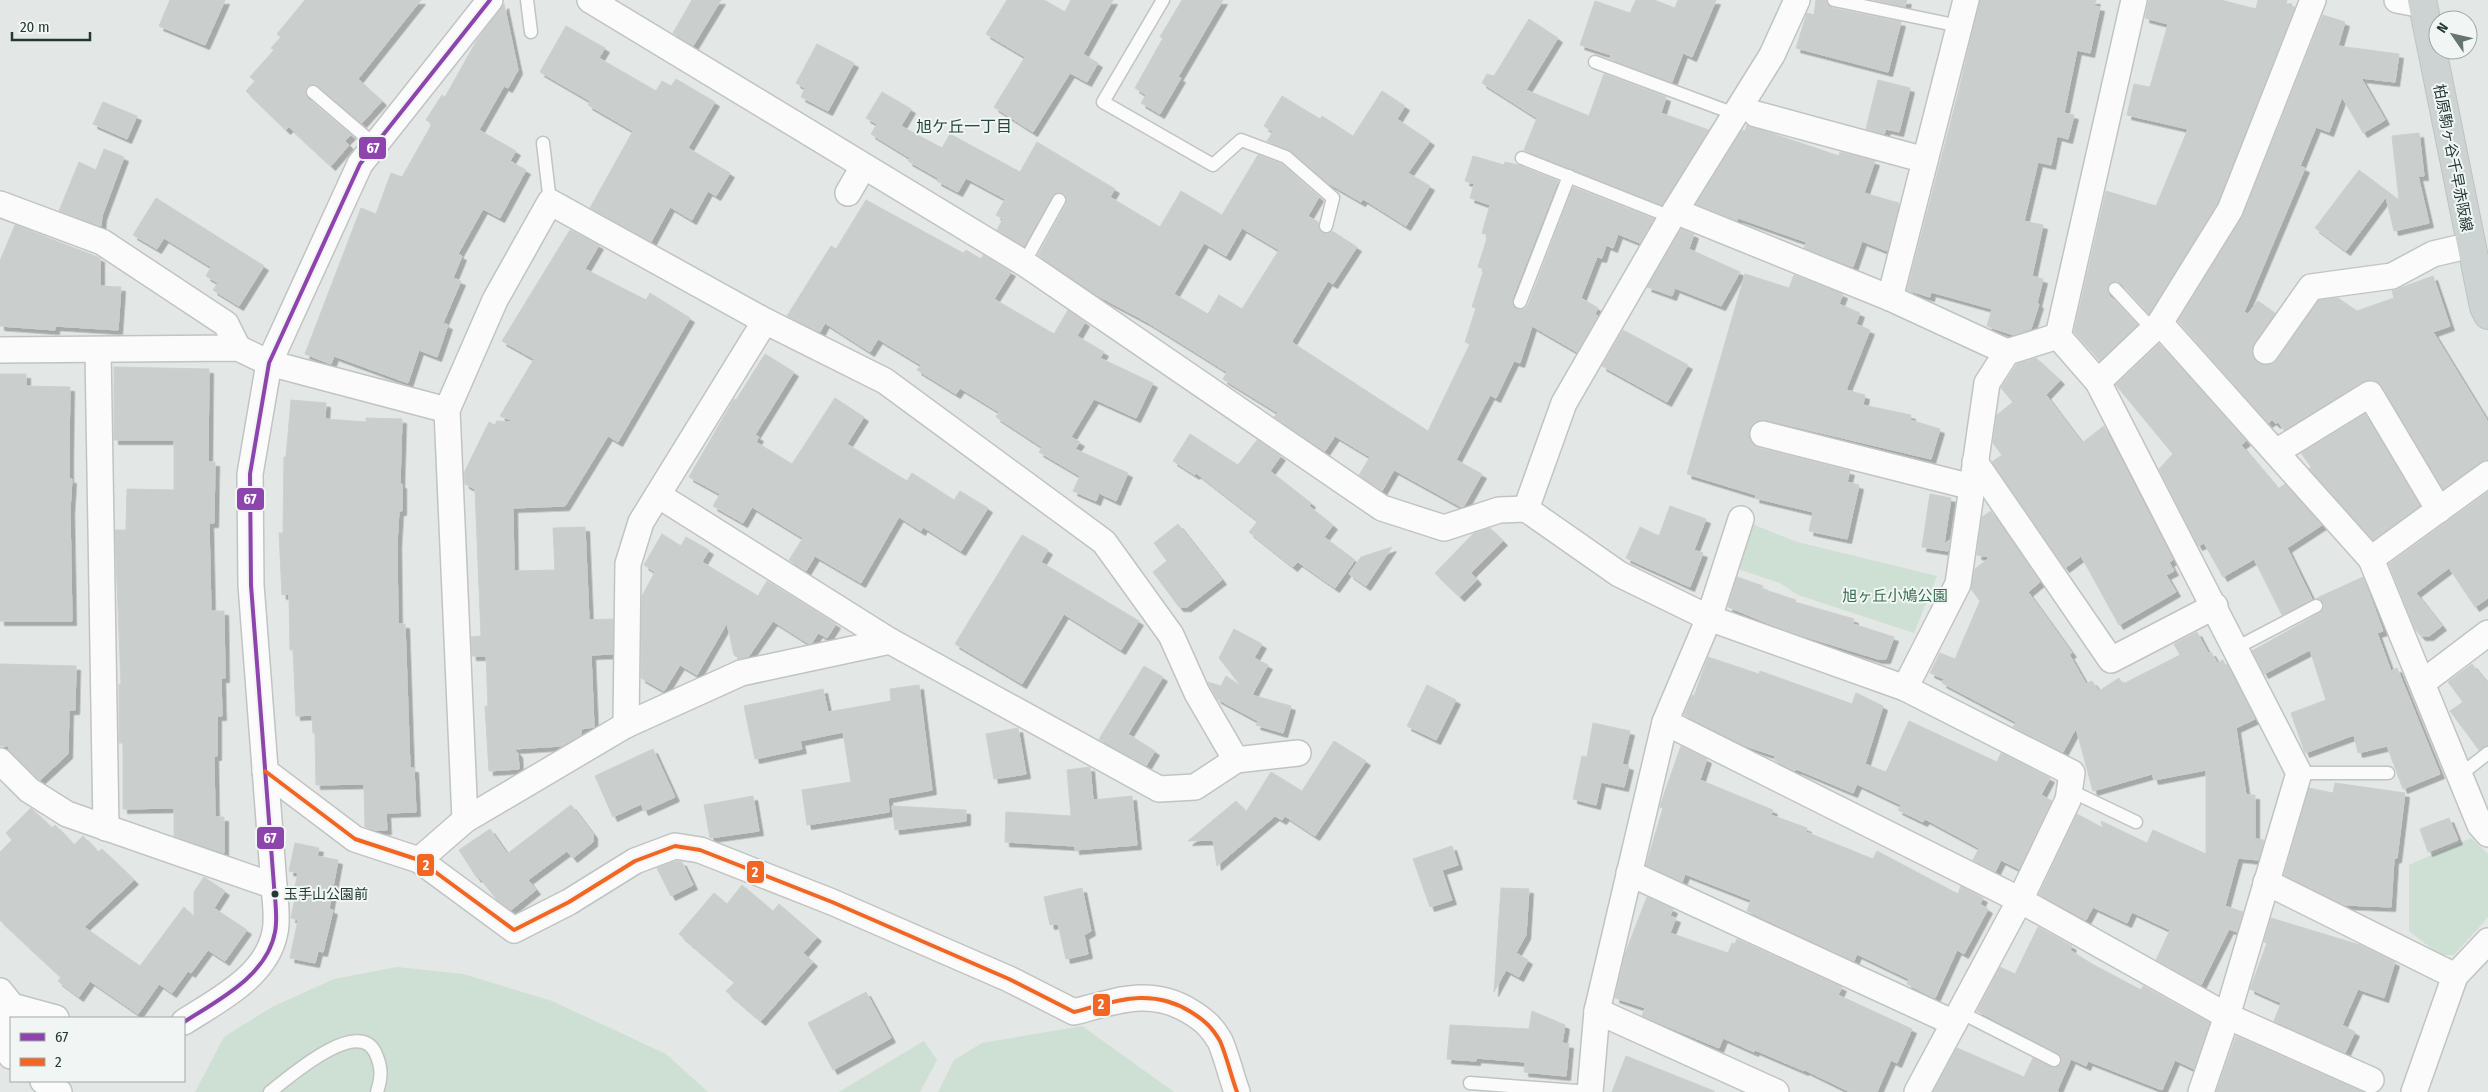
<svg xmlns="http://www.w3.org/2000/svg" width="2488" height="1092" viewBox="0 0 2488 1092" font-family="'Fira Sans Condensed','Noto Sans JP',sans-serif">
<defs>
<filter id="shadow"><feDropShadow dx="4.5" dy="4.5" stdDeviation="0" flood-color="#0004"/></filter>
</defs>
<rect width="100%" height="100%" fill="#e3e7e5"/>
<g fill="#cedfd4">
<path d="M1752,524L1797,542L1937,576L1914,633L1798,595L1780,583L1738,569Z"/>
<path d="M2471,838L2488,854V917L2454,955H2440L2409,931V865Z"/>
<path d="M397,967L463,974L552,1001L666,1054L708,1092H195L224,1037L272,1007L334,979Z"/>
<path d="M1082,1026L1174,1092H938L954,1060L982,1043Z"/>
<path d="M924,1041L937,1060L920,1092H839Z"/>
</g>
<g fill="#cacecd" stroke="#ccd0ce" fill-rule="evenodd" filter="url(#shadow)">
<path d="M170,0H225L205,45L159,26Z"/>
<path d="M305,0H421L358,79L382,101L362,123L318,86L311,84L307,87L305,91L307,98L351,135L345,141L349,145L331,166L289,127L286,130L246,91L255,81L250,77L274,50L271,48L281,37L277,34Z"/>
<path d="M692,0H721L693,46L673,33Z"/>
<path d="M1007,0H1044L1065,12L1071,0H1113L1083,54L1098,63L1087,82L1070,73L1033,132L994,107L1025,57L986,34Z"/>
<path d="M1182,0H1223L1178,77L1181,78L1160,114L1141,103L1146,95L1135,88L1163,38L1160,37Z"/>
<path d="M1636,0H1654L1675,8L1678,0H1716L1692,57L1683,53L1672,82L1610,59L1611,55L1580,45L1595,1L1630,13Z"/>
<path d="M1816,0H1826L1828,6L1832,8L1901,22L1888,72L1796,48L1807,13L1814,15Z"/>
<path d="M1874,0H1907L1905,7Z"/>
<path d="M1980,0H2096L2094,6L2100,7L2090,53L2077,50L2064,113L2074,115L2068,139L2057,136L2051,165L2038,162L2024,221L2043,225L2032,276L2043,279L2037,303L2039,304L2031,329L2013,335L1987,326L1992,309L1931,292L1930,297L1907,290L1957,98Z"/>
<path d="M2149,0H2221L2256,9L2258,0H2287L2286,4L2295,7L2217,204L2149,314L2121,283L2113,281L2107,286L2109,295L2137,325L2100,361L2074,332L2106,191L2156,206L2188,129L2127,115L2134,84L2150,87L2168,24L2145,18Z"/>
<path d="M504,4L518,70L508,88L504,86L479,130L516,151L510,161L526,170L500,218L483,209L458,254L462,256L453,278L461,281L443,323L448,325L437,357L419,350L408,383L334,356L331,364L305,354L361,208L376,214L391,173L402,177L432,124L426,120L442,95L445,97L477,40Z"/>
<path d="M2323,15L2345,22L2338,46L2399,54L2395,82L2361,78L2385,120L2363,133L2342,97L2329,132L2316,127L2300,166L2305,168L2244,312L2248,314L2258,301L2275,313L2254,343L2253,357L2257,362L2264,365L2272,364L2277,360L2319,300L2338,298L2357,311L2394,298L2392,291L2433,276L2450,326L2433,332L2488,422V460L2480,462L2443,489L2377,382L2370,380L2362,382L2284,430L2278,422L2276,424L2272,420L2268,423L2178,321L2243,215Z"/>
<path d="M1529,19L1558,38L1526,90L1589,116L1604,74L1666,97L1661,113L1709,130L1662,205L1524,150L1537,118L1482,83L1487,74L1494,76Z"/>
<path d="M566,26L605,48L599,58L656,91L662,81L671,86L676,79L715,102L688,148L730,173L716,196L708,191L692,220L670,207L651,242L590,208L633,131L588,105L590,101L540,72Z"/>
<path d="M817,44L854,63L828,111L801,97L805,88L796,83Z"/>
<path d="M1878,80L1910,88L1899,132L1886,129L1884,134L1866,129Z"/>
<path d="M1382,91L1405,106L1397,119L1430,141L1408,173L1430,186L1406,226L1363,199L1361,202L1328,183L1291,151L1267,141L1273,132L1264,126L1282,96L1320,119L1322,116L1353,136Z"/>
<path d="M882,92L911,109L901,126L942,148L950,134L1020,172L1037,142L1115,189L1110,197L1160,227L1181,191L1222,215L1258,155L1282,164L1319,197L1308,216L1318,222L1320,231L1328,234L1332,231L1357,247L1333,284L1328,281L1292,341L1293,343L1428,431L1470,344L1465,342L1476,308L1472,307L1484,269L1478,267L1488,235L1482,233L1490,205L1470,198L1474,184L1465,181L1473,156L1504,165L1505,162L1518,165L1558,181L1512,299L1513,307L1518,310L1525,309L1528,305L1573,187L1654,219L1640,243L1618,234L1613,248L1606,245L1602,258L1597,257L1581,298L1598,308L1595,314L1598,316L1577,352L1532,326L1520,363L1514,361L1496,398L1490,395L1456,460L1482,474L1464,506L1461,507L1394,470L1382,491L1359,475L1370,457L1335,436L1325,451L1274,417L1278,413L1223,379L1227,372L1147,322L1100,297L1038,255L1066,204L1067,199L1063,193L1058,192L1052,196L1024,246L997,230L1003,219L996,215L1005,199L966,178L958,192L937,181L938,178L908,161L910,158L871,134L877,124L866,118ZM1242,228L1279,250L1242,309L1219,295L1208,314L1174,294L1204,243L1226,256Z"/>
<path d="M103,102L137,116L127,139L93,124Z"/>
<path d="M1747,125L1839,156L1840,152L1875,161L1864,193L1899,203L1887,251L1862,241L1853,267L1804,248L1806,242L1738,218L1737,221L1696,204L1742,130L1745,131Z"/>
<path d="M2419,133L2424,176H2418L2429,223L2394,231L2386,197L2346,251L2315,228L2359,170L2399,200L2392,136Z"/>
<path d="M104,149L124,157L102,216L101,226L59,211L79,162L96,170Z"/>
<path d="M156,198L264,266L239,306L213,290L218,283L206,276L211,267L164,238L157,249L133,235Z"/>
<path d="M866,200L963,253L966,250L981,259L983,255L1011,272L994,299L1054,334L1068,310L1085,322L1077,336L1104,352L1100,358L1153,383L1136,418L1094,399L1071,437L1080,442L1075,449L1128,473L1116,501L1099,493L1096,501L1073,491L1080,476L1039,452L1042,447L996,417L999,412L960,388L956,394L917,370L921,365L878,339L870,352L825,323L820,332L787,316L831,246L836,249Z"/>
<path d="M15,225L100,258V286L121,287L118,330L55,326V330L0,326V261Z"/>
<path d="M1681,229L1694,234L1689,249L1740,272L1721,306L1675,288L1672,296L1647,287Z"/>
<path d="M570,230L599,245L585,269L646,300L650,293L690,318L618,442L608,436L565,506L513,508L514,571L555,570L553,528L585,527L589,620L613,619V654L591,655L594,727L581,729V735L561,746L514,749L518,753L519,769L489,771L485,706H488L486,656H472L471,637L481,636L475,489L465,484L464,473L489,422L495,425L497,421L516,422L500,416L534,359L502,341Z"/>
<path d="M1745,274L1789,288L1794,275L1843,294L1839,304L1860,313L1856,324L1870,330L1846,390L1865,395L1863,405L1911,415L1910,420L1940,429L1931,459L1767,420H1759L1752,424L1749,431V438L1759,448L1850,471L1847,482L1859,485L1847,539L1809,531L1813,512L1755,498L1756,495L1687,474Z"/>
<path d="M1623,330L1688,365L1667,402L1602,366Z"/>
<path d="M2159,344L2246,441L2241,445L2278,489L2285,484L2322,525L2287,548L2312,599L2282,615L2254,559L2223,577L2204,543L2198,546L2159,469L2173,454L2116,385Z"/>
<path d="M765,354L794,372L755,435L759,437L756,442L792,464L835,398L864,417L847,444L907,481L912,473L954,500L960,491L988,508L961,551L923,527L921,531L899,517L861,583L815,556L806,571L789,560L803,538L752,507L743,523L713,506L720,494L689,477L734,399L736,400Z"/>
<path d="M2036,358L2060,380L2046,395L2082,443L2104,426L2173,560L2169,562L2174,571L2166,575L2176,592L2119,625L2081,556L2065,568L1992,462L2002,455L1993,443L1997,415L2013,402L2001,388L2017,364Z"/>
<path d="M114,367L209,369L208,462H215L214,523H209L211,611H224L225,678H221L222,716H217V756H214L215,817H224V853L174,836V808L123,809V743H119V684H121L115,530H126L127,489L174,490V440H114Z"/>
<path d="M0,374H26V386L70,387L69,448V479H72L70,510L72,621H0Z"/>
<path d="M291,400L326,403L325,419L366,422V418L402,419L400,484H402V511H399L397,543L398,624H405L410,768H414L416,812L386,813L387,830H375L365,827L364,784L316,785L315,733H313L312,715L296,716L293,650H290L289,594L282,595L279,533H283L284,457H286Z"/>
<path d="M2365,414L2420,506L2373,540L2309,469L2311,467L2301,453Z"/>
<path d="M1190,434L1238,465L1257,440L1281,456L1270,471L1311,503L1309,506L1333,525L1324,537L1355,560L1335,588L1298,562L1293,567L1249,532L1258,521L1196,473L1195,475L1173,461Z"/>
<path d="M2488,492V598L2475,607L2449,568L2416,593L2442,626L2429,636H2421L2415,629L2389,564Z"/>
<path d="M1930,494L1951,498L1944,544L1950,540L1948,551L1922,547Z"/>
<path d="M1670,506L1706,519L1694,550L1703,553L1690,587L1626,558L1640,527L1659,536Z"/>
<path d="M1991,511L2040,582L2028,592L2072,653L2069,654L2086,684L2092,681L2099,691L2119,678L2123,684L2180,655L2174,644L2197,632L2208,653L2211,652L2217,663L2223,660L2225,665H2227L2255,719L2236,728L2246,795H2255V839L2264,840L2258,860L2238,858L2225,906L2243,912L2237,932L2229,929L2201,985L2156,960L2170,930L2132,912L2127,923L2093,907L2086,920L2039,894L2077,814L2103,828L2101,821L2147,843L2153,830L2206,854V770L2154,780L2152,774L2093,791L2076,728L2063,752L2013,727L2016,722L1942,683L1944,679L1930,673L1940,653L1955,659L1980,601L1971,589L1975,569L1990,557L1977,555L1982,517Z"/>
<path d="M1178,524L1222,580L1187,607H1179L1153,572L1167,561L1154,543Z"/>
<path d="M1490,528L1503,541L1471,573L1477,580L1460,597L1435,573L1474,533Z"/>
<path d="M662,534L681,546L686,537L709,550L702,562L758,596L767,581L836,624L827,638L818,633L812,643L809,644L773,621L749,656L740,659L734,655L727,623L697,675L680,665L664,691L641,678L642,596L655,572L644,565Z"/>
<path d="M1022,535L1048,550L1041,562L1139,621L1121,650L1064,614L1022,684L955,644Z"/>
<path d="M1392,547L1366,586L1349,574L1361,557Z"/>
<path d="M1737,577L1763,586L1762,589L1796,600L1795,602L1854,619L1853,624L1894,637L1886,659H1878L1787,631L1728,607Z"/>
<path d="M2363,577L2383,631L2377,633L2391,671L2397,668L2440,774L2403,789L2387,746L2358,753L2354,735L2305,753L2291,713L2326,700L2310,650L2264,674L2252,651L2320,613L2324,606L2323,602L2317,598Z"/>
<path d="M1234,629L1262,644L1254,658L1268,665L1252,695L1291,706L1283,733L1256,725L1258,721L1217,699L1210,686L1208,682L1221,686L1226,676L1241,686L1219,658Z"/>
<path d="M1708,657L1759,674L1760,671L1852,704L1856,693L1883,706L1865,764L1886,772L1909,721L1997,762L2001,753L2050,778L2041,795L2052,801L2019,869L2001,860L1995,872L1973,860L1979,848L1925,819L1923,822L1898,810L1901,805L1857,784L1853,793L1796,769L1795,771L1774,760L1775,756L1746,746L1684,715L1692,695L1694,696Z"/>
<path d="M0,664L76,666L75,710H69L68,754L40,780L9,750V746H0Z"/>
<path d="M2472,664L2488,684V745L2479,750L2450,711L2463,702L2448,682Z"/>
<path d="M1144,666L1163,677L1128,734L1155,751L1146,766L1099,739Z"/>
<path d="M919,685L932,790L888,798L889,812L807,825L802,790L851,782L843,732L800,741L802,749L755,759L744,706L823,689L828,712L891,701L890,689Z"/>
<path d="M1427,685L1456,700L1436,740L1407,726Z"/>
<path d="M1593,723L1630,731L1622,764L1629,766L1624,787L1601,782L1596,805L1573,799L1582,756L1587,757Z"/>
<path d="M1018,728L1026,774L994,779L986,734Z"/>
<path d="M1334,741L1366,761L1315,836L1285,816L1282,820L1275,816L1217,866L1213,840L1188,841L1236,801L1246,812L1271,772L1302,791Z"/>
<path d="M1681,746L1707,759L1700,780L1773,810L1771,815L1807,828L1806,832L1873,859L1877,851L1958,894L1961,886L1983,898L1980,904L1988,909L1964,954L1957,950L1935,998L1907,984L1909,979L1857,954L1854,961L1747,911L1751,900L1685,874L1682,882L1646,865L1663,808L1660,807L1661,803Z"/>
<path d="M653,749L675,797L644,811L641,804L613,817L595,776Z"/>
<path d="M1090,767L1093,800L1132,796L1137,845L1075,850V846L1005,842L1006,812L1071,816L1067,770Z"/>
<path d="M2335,783L2405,793L2397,858L2394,859L2391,907L2345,905L2284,875L2309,788L2333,793Z"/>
<path d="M753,796L759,831L710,838L704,805Z"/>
<path d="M571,805L593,834V842L573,858L567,851L528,880L536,890L511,910L497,900L479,877L477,878L459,850L490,829L507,854Z"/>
<path d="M892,806L966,810V821L895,830Z"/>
<path d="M31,808L52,828L55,825L74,845L83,836L98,852L102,849L134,880L84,927L140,966L184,907L194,917V892L204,877L225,891L214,908L247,930L225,961L208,950L191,973L188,971L172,993L159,984L138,1014L90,981L79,997L58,981L61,977L0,920V852L12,840L6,833Z"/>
<path d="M2449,818L2458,840L2428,852L2420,829Z"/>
<path d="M295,843L319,848L317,856L338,860L329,909L333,910L323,952L318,951L315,963L290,958L298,920L291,918L295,898H292L298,873L289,871Z"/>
<path d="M1452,846L1458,865L1442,870L1452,900L1430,907L1413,859Z"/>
<path d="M676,861L682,862L693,885L671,896L657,868Z"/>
<path d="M742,885L773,911L779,904L817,937L803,953L813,962L761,1021L726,991L735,982L679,934L714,893L727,904Z"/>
<path d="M1082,888L1091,931L1084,935L1088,954L1066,959L1058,924L1050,925L1044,897Z"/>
<path d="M1501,888L1529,889L1526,935L1516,953L1528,960L1519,977L1506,970L1494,992Z"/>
<path d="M1647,897L1673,909L1670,916L1676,918L1670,933L1728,953L1732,943L1735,944L1737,939L1842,987L1838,995L1912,1029L1897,1063L1891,1060L1877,1092H1850L1805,1070L1804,1071L1755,1050L1754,1052L1723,1038L1719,1048L1642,1016L1645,1008L1615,998L1625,954Z"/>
<path d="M2271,918L2360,945L2395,962L2384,998L2358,989L2342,1025L2355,1032L2345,1053L2274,1021L2281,1003L2250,989L2267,943L2264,942Z"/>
<path d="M2038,927L2072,946L2070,950L2092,964L2141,990L2143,986L2210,1023L2194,1069L2175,1060L2162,1090L2088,1061L2086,1066L2071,1059L2057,1091L2059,1092H1933L1957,1048L2024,1077L2033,1058L2054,1068L2061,1064L2062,1059L2058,1053L1977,1011L2000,967L2015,974Z"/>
<path d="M866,992L891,1038L833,1070L808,1023Z"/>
<path d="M1532,1011L1565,1025L1562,1043L1569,1044L1566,1076L1524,1072L1525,1062L1476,1058V1061L1447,1059L1450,1025L1529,1029Z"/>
<path d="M2236,1036L2363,1092H2216Z"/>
<path d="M1626,1056L1714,1091V1092H1612Z"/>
</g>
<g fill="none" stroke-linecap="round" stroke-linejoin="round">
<defs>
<g id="service">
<path d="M527,0L531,32"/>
<path d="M1163,0L1103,102L1213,165L1241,140L1286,157L1333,198L1326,226"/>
<path d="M1834,0L1959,26"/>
<path d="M1595,62L1735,114"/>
<path d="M313,92L375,145"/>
<path d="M543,143L550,202"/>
<path d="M1522,158L1671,217"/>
<path d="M1024,263L1059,200"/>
<path d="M2115,289L2153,330"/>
<path d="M1520,302L1569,176"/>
<path d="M2236,648L2316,606"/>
<path d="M2299,773H2388"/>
<path d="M2460,775L2488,753"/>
<path d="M2069,790L2136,822"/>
<path d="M1960,1012L2054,1060"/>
<path d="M1470,1083L1590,1092"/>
<path d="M270,1092C288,1078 357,1017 375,1052C382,1067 382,1076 377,1092"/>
</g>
<g id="minor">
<path d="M590,0L1024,263L1382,508L1444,528L1499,510L1526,509L1619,574L1709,618L1905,688L2072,773L2068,800L2020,900L1917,1092"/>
<path d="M2397,0L2423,5"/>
<path d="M1756,114L1925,160"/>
<path d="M848,193L863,167"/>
<path d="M0,204L102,242L226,324L238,348"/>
<path d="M1675,211L1890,298L2007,352"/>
<path d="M1890,298L1966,0"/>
<path d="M2160,323L2371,559L2480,825L2488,834"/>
<path d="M2058,336L2098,382L2299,773L2227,1016L2201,1092"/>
<path d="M2058,336L2134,0"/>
<path d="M0,350L238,348L269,363L447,410"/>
<path d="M98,350L106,828"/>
<path d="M2266,351L2311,287L2392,276L2433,254L2471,245"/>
<path d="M2098,382L2160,323L2230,210L2313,0"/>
<path d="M1763,434L1972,487"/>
<path d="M2276,452L2370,394L2439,510"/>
<path d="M1975,462L2111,660L2215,606"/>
<path d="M658,495L890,641L1159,789L1195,787L1236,760L1298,753"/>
<path d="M1526,509L1564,403L1675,211L1772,55L1797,0"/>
<path d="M2371,559L2488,474"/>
<path d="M2422,683L2488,633"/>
<path d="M1905,688L1958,584L1987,383L2007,352L2058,336"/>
<path d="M1665,722L2020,900L2227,1016L2371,1080"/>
<path d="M626,725L628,564L641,522L765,321"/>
<path d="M0,761L29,790L67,814L274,886"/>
<path d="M265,771L355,839L419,860L514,930L569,902L635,861L675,846L700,850L832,902L1009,979L1074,1012C1116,1001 1151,987 1191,1012C1204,1020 1212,1027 1220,1041C1227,1057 1231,1076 1237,1092"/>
<path d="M465,820L447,410L495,300L550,202L765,321L885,381L1104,542L1171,635L1197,693L1236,760"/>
<path d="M419,860L465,820L626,725L741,673L890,641"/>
<path d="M1629,873L1954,1023"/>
<path d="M2266,882L2455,976"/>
<path d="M0,991L12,1006L56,1018"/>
<path d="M1597,1011L1776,1092"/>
<path d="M184,1022C218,1000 267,976 275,932C278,918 275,900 274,886L251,585L250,474L269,363L360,164L490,0"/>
<path d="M11,1056L7,1049L12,1006"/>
<path d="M43,1081L59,1092"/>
<path d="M1590,1092L1597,1011L1665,722L1709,618L1741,519"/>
<path d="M2414,1092L2455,976L2488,941"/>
</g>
<path id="primary" d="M2422,0L2484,307L2488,315"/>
</defs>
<use href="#service" stroke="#c0c4c2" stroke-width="15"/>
<use href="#minor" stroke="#c0c4c2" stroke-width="28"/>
<use href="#primary" stroke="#bcc3c1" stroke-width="30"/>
<use href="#service" stroke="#fbfbfb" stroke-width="12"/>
<use href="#minor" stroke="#fbfbfb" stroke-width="25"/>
<use href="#primary" stroke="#cdd3d2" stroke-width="28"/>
<defs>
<path id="bus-1" d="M184,1022C218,1000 267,976 275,932C278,918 275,900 274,886L251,585L250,474L269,363L360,164L490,0"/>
<path id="bus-2" d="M265,771L355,839L419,860L514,930L569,902L635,861L675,846L700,850L832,902L1009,979L1074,1012C1116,1001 1151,987 1191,1012C1204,1020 1212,1027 1220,1041C1227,1057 1231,1076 1237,1092"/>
</defs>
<use href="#bus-1" stroke="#f1f6f4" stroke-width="8"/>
<use href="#bus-2" stroke="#f1f6f4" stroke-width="8"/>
<use href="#bus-1" stroke="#8e44ad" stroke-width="4"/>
<use href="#bus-2" stroke="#f26522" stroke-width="4"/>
</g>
<circle fill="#233834" stroke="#f1f6f4" stroke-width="2" cx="275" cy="894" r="4.5"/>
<g text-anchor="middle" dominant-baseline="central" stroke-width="4" stroke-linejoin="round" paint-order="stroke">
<g font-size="14" fill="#233834" stroke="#f1f6f4" text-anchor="start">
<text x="284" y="894">玉手山公園前</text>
</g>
<g font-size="15" fill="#233834" stroke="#f1f6f4">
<text transform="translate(2453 158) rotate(79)">柏原駒ヶ谷千早赤阪線</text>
</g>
<g font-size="15" fill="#33694d" stroke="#f1f6f4">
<text x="1895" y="596">旭ヶ丘小鳩公園</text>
</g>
<g font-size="16" fill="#224742" stroke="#f1f6f4">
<text x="964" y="126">旭ケ丘一丁目</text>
</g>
</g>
<g stroke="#f1f6f4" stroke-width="2">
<rect x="358" y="136" width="29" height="24" rx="5" fill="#8e44ad"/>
<rect x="236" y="487" width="29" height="24" rx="5" fill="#8e44ad"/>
<rect x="256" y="826" width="29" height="24" rx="5" fill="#8e44ad"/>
<rect x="416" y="853" width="19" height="24" rx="5" fill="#f26522"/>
<rect x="746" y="860" width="19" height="24" rx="5" fill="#f26522"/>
<rect x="1092" y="993" width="19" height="24" rx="5" fill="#f26522"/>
</g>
<g font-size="14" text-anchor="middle" font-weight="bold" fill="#fff">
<text x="373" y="153">67</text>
<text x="250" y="504">67</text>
<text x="270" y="843">67</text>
<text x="426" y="870">2</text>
<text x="755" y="877">2</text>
<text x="1101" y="1009">2</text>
</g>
<rect x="10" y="1017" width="175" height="65" fill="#f1f6f4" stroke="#9faaa7"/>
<rect x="20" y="1033" width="25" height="8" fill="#8e44ad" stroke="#9faaa7"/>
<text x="55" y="1042" font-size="15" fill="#233834">67</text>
<rect x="20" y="1058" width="25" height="8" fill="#f26522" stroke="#9faaa7"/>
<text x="55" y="1067" font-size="15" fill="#233834">2</text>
<g transform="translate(2453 35) rotate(304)"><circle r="24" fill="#f1f6f4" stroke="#9faaa7"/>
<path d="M0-4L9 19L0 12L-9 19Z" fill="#667572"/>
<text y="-8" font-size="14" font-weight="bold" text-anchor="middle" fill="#233834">N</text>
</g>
<path d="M12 32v8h78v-8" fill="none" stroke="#233834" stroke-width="2.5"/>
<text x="20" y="32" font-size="15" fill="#233834" stroke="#f1f6f4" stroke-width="4" paint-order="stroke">20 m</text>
</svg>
